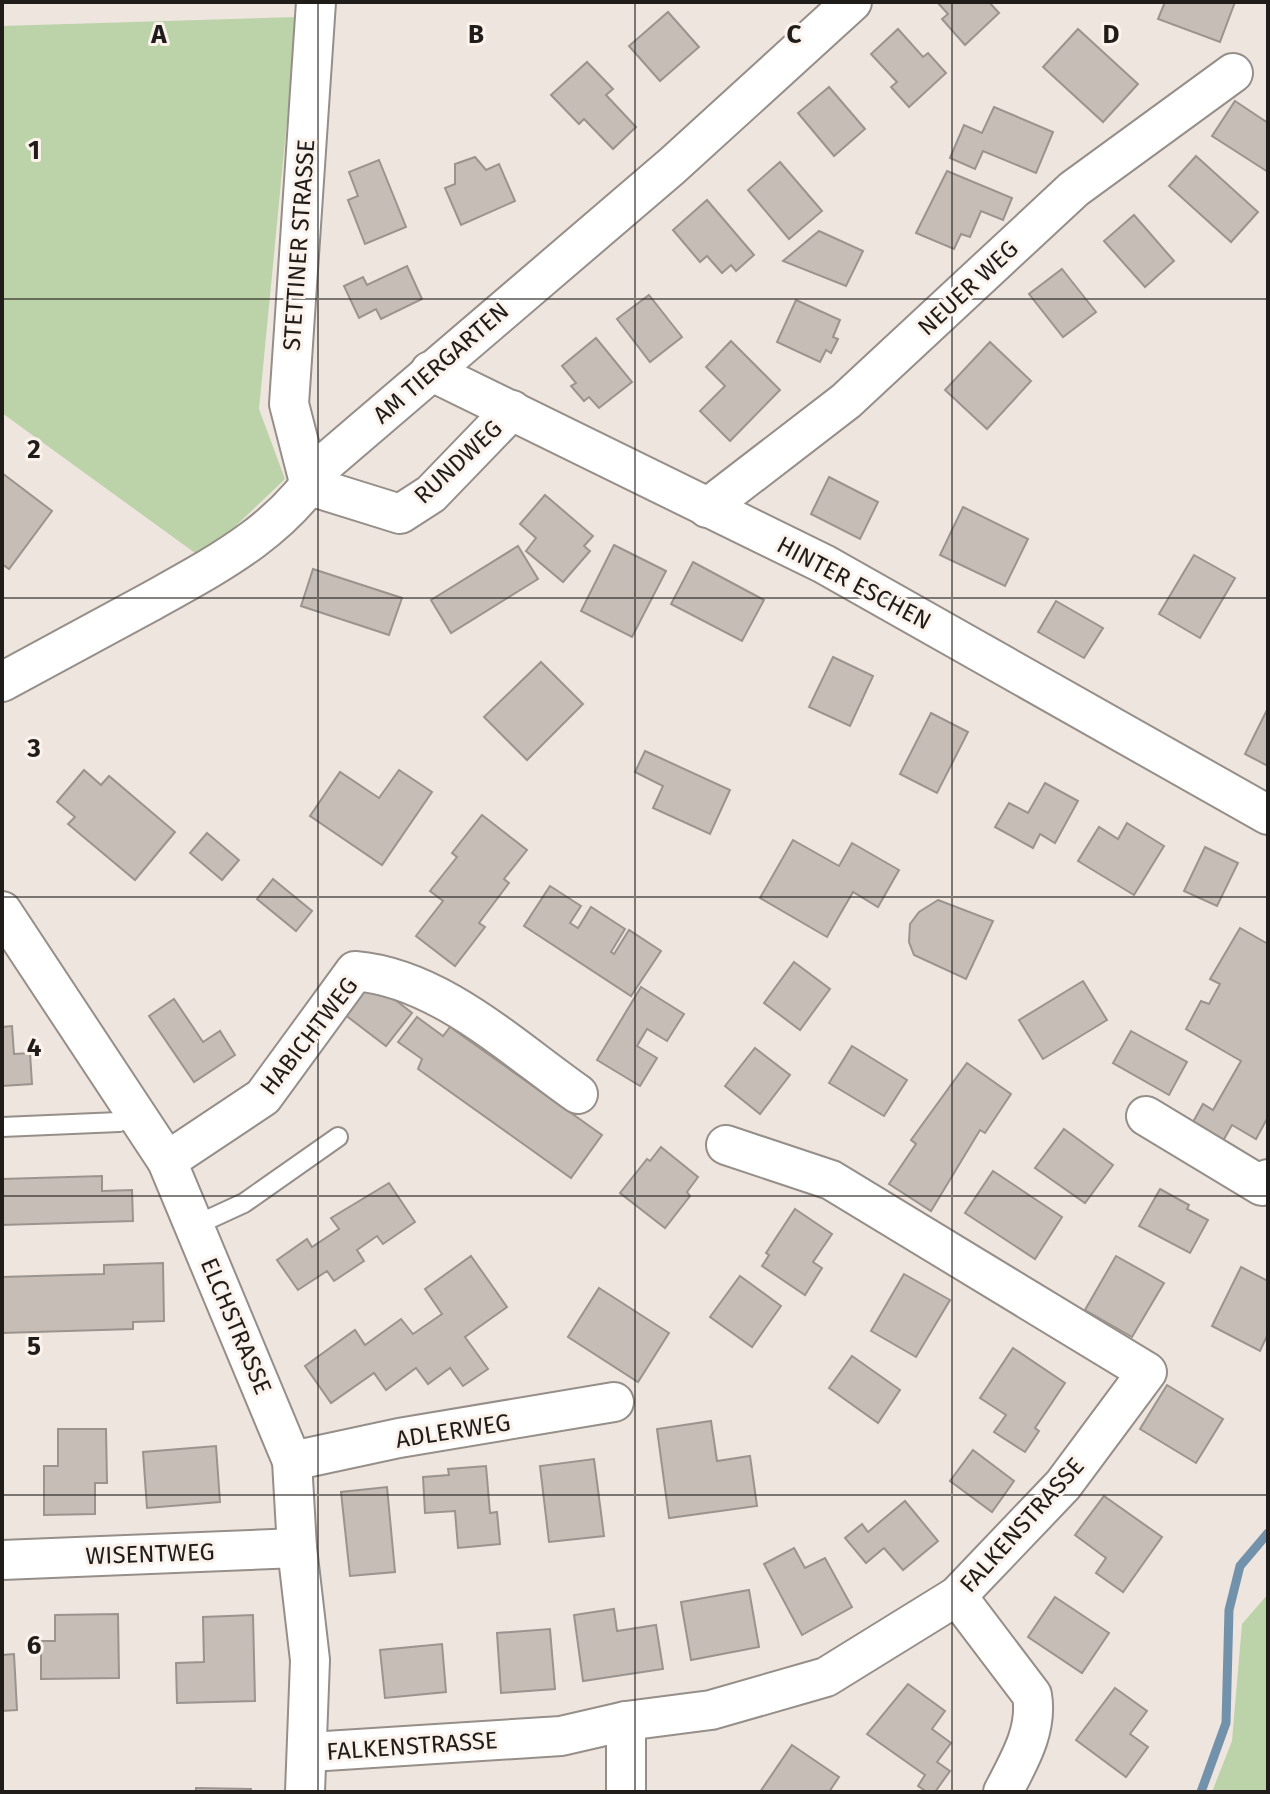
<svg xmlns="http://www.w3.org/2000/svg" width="1270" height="1794" viewBox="0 0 1270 1794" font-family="'Fira Sans',sans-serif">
<rect width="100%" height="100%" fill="#eee5df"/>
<g fill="#bcd2a9">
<path d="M297,17L259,409L285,479L202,558L2,413V26Z"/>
<path d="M1268,1594V1792H1212L1232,1741L1242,1624Z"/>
</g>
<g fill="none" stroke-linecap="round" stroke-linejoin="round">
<path stroke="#7292ac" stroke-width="9" d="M1201,1792L1226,1723L1229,1610L1240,1566L1268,1533"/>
</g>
<g fill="#c6bdb7" stroke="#9b938d" stroke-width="2">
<path d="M937,2H989L999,13L965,45L942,19L948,14Z"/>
<path d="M1165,2H1235L1220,42L1158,19Z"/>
<path d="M668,12L699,47L660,81L629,46Z"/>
<path d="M898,29L923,57L928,53L946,73L909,107L891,87L897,82L871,54Z"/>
<path d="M1078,29L1138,84L1103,122L1043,67Z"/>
<path d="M587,62L613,89L606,95L636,127L613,149L584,119L579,124L551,95Z"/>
<path d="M829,87L865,129L834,156L798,113Z"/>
<path d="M1235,101L1268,123V172L1212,136Z"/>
<path d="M994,107L1053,132L1036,173L983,151L975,169L950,158L964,125L982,133Z"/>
<path d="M1196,156L1258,212L1231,242L1169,186Z"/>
<path d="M475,157L486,170L499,164L515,201L461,225L445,188L455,184V164Z"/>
<path d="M379,160L406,227L365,244L348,200L358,196L349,172Z"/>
<path d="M780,162L822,211L789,239L748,190Z"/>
<path d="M947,171L1012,198L1003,220L981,211L970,237L961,234L954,249L916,233Z"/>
<path d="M707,200L754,255L736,271L731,265L722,273L707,256L700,262L673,230Z"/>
<path d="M1134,215L1174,261L1145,287L1104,241Z"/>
<path d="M819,231L863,251L846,286L783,261Z"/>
<path d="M407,266L422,299L381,319L376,309L359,318L344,286L363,277L367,285Z"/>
<path d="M1062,269L1096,312L1063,337L1029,294Z"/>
<path d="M649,295L682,337L650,362L617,319Z"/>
<path d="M796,300L840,320L833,337L838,339L831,353L826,350L820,362L777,342Z"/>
<path d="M596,338L632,382L599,408L589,397L584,401L571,386L576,383L562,366Z"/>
<path d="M731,341L780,390L730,441L700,411L725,386L706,367Z"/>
<path d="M990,342L1031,381L987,429L945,390Z"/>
<path d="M2,473L52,511L9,569L2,564Z"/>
<path d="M829,477L878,502L860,539L811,514Z"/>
<path d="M545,495L593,536L584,546L590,551L563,582L526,551L536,538L520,524Z"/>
<path d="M963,507L1028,539L1005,586L940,555Z"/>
<path d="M614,545L666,571L632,637L581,611Z"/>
<path d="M518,546L538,579L451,633L431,600Z"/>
<path d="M1194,555L1235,578L1200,638L1159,614Z"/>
<path d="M693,562L764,600L742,641L671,604Z"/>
<path d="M313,569L402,598L389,635L301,606Z"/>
<path d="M1056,601L1103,628L1084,658L1038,632Z"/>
<path d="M833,657L873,676L850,726L809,707Z"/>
<path d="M541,662L583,704L527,760L484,717Z"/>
<path d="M1267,710L1268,711V766L1245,754Z"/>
<path d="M931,713L968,732L937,793L900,774Z"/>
<path d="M645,751L730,790L710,834L653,808L663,786L635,772Z"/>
<path d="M84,770L101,785L109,776L175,832L135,880L68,824L75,817L57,802Z"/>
<path d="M399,770L432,792L382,865L310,816L340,772L379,798Z"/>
<path d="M1045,783L1078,801L1055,843L1040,834L1033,848L995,827L1009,803L1028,813Z"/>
<path d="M482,815L527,850L504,879L509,883L479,923L485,927L455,966L416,936L443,901L430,891L457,857L452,853Z"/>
<path d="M1127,823L1164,846L1134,895L1078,861L1099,827L1118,839Z"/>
<path d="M207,833L239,860L222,880L190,853Z"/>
<path d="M793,840L839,866L852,843L899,870L878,907L853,892L827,937L760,898Z"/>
<path d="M1205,847L1238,863L1217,906L1184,891Z"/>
<path d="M273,879L312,911L296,931L257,899Z"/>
<path d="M550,886L581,906L570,923L578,928L591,907L625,929L611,952L614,954L629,930L661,951L631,996L524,926Z"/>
<path d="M938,900L993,921L966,979L914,955L909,942L910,924L919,912Z"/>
<path d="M1240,928L1268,944V1117L1256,1139L1232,1125L1219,1148L1188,1131L1203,1104L1213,1110L1241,1061L1186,1029L1201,1001L1209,1004L1220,984L1210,979Z"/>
<path d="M794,962L830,989L800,1030L764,1003Z"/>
<path d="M366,977L412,1013L386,1046L340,1011Z"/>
<path d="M1083,981L1107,1020L1043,1059L1019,1020Z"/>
<path d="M641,987L684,1014L667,1041L647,1029L637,1046L657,1058L640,1086L597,1060Z"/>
<path d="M174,999L203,1042L220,1031L235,1055L194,1082L149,1016Z"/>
<path d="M417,1017L443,1036L450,1027L602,1135L571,1178L418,1069L422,1059L398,1042Z"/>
<path d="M12,1026L14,1054L30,1053L32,1084L2,1086V1027Z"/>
<path d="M1131,1031L1187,1062L1169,1095L1113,1063Z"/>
<path d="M852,1046L907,1080L884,1116L829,1083Z"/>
<path d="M755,1048L790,1075L760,1114L725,1086Z"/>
<path d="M967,1063L1011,1094L985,1133L980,1130L931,1211L889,1184L916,1144L911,1140Z"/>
<path d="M1064,1129L1113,1165L1085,1203L1035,1168Z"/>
<path d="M661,1147L698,1177L687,1192L690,1196L665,1228L620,1193L647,1159L650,1161Z"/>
<path d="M993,1171L1062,1217L1035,1259L965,1213Z"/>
<path d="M102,1176V1191L132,1190L133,1221L2,1225V1179Z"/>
<path d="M389,1183L415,1222L383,1244L377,1236L357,1250L364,1261L334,1281L327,1271L298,1290L277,1260L307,1239L312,1247L339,1229L331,1218Z"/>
<path d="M1160,1189L1189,1205L1187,1209L1208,1220L1190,1253L1139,1226Z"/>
<path d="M795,1209L832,1234L813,1262L822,1268L805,1295L762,1266L769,1255L766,1253Z"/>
<path d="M471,1256L507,1307L465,1337L488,1369L463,1386L450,1368L428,1384L416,1368L386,1390L374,1373L331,1403L305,1366L355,1330L365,1345L401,1319L413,1334L442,1314L425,1289Z"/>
<path d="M1116,1256L1164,1283L1132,1337L1085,1310Z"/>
<path d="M163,1263L164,1321L133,1322V1329L2,1333V1277L104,1274V1265Z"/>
<path d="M1241,1267L1268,1281V1334L1260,1351L1212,1326Z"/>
<path d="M904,1274L950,1300L916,1357L871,1331Z"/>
<path d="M740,1276L781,1306L752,1347L710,1317Z"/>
<path d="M599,1288L669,1333L638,1382L568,1337Z"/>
<path d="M1013,1348L1065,1383L1035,1428L1039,1431L1025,1452L994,1432L1006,1415L980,1398Z"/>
<path d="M852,1356L900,1390L878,1423L829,1388Z"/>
<path d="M1167,1385L1223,1419L1196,1463L1140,1429Z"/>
<path d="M711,1421L717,1461L750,1456L757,1506L669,1518L657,1429Z"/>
<path d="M58,1429H106L107,1483H95V1514L44,1515V1466H58Z"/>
<path d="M216,1446L220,1502L147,1508L143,1452Z"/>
<path d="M973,1450L1014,1481L992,1512L950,1481Z"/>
<path d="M594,1459L604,1536L549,1542L540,1466Z"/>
<path d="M486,1466L490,1513L497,1512L500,1544L458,1548L455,1511L425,1513L423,1477L449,1475L448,1469Z"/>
<path d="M387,1487L395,1572L350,1576L341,1492Z"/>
<path d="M1104,1496L1162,1537L1123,1592L1096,1573L1106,1558L1075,1535Z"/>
<path d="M905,1501L938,1541L903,1570L884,1548L866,1563L845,1538L862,1524L868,1532Z"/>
<path d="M794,1548L805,1568L825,1558L852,1607L802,1635L764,1564Z"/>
<path d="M749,1590L759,1647L691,1660L681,1602Z"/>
<path d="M1055,1597L1109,1633L1082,1673L1028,1637Z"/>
<path d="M614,1609L617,1631L656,1625L663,1669L583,1681L574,1615Z"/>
<path d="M118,1614L119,1678L41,1679V1641H55V1615Z"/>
<path d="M253,1615L255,1701L177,1703L176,1663L204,1662L203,1617Z"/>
<path d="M550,1629L555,1689L501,1693L497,1633Z"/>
<path d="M442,1644L446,1692L385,1698L380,1650Z"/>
<path d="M14,1654L17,1710L2,1711V1655Z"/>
<path d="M908,1684L945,1711L932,1729L951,1743L937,1762L950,1771L935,1792H927L918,1786L925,1775L867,1734Z"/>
<path d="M1115,1688L1147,1711L1130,1734L1148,1747L1126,1777L1076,1740Z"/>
<path d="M792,1745L839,1777L829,1792H760Z"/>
<path d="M196,1788L251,1789V1792H196Z"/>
</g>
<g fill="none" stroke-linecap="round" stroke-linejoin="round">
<defs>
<g id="lane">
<path d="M2,1127L119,1122L138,1115"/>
<path d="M194,1226L244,1203L338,1137"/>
</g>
<g id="street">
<path d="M316,2L289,404L310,486L400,514L431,494L512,410"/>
<path d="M430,371L824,564L1268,815"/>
<path d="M707,508L846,401L1074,189L1233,73"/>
<path d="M2,682C51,656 99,629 148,603C216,565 282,532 324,464L672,166L852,2"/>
<path d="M2,911L167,1161L292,1461L297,1548L310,1660L305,1792"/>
<path d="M1146,1116L1262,1186L1268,1179"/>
<path d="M167,1161L263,1097L355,971C439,978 511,1047 578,1094"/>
<path d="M292,1461L399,1438L614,1402"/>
<path d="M2,1560L297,1548"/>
<path d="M957,1596L1032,1695C1038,1730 1019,1761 1003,1792"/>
<path d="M310,1752L561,1736L626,1721L711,1710L826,1677L957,1596L1063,1485L1147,1372L831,1180L726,1145"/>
<path d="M626,1792V1721"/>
</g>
</defs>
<use href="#lane" stroke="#968e88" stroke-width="22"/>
<use href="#street" stroke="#968e88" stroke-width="42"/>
<use href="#lane" stroke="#fff" stroke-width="18"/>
<use href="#street" stroke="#fff" stroke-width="38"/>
</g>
<path fill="none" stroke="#1f1c1a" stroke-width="2" stroke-opacity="0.55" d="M318,2V1792M635,2V1792M952,2V1792M2,299H1268M2,598H1268M2,897H1268M2,1196H1268M2,1495H1268"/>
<g text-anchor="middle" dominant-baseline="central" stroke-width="6" stroke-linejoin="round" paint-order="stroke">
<g font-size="24" fill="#1f1c1a" stroke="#fbf2ec">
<text transform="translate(299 245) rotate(-86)">STETTINER STRASSE</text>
<text transform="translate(968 288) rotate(-43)">NEUER WEG</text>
<text transform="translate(441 363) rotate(-41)">AM TIERGARTEN</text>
<text transform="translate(458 462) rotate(-43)">RUNDWEG</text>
<text transform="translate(854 583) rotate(28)">HINTER ESCHEN</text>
<text transform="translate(309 1036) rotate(-52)">HABICHTWEG</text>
<text transform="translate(236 1326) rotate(67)">ELCHSTRASSE</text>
<text transform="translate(453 1431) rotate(-9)">ADLERWEG</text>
<text transform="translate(1022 1525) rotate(-48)">FALKENSTRASSE</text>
<text transform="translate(150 1554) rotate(-2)">WISENTWEG</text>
<text transform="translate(412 1746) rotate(-4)">FALKENSTRASSE</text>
</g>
</g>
<g font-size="26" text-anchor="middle" font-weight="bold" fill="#1f1c1a" stroke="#fbf2ec" stroke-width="6" stroke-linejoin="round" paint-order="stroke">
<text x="159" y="43">A</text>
<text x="476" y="43">B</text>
<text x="794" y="43">C</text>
<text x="1111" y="43">D</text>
<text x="34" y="159">1</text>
<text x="34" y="458">2</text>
<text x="34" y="757">3</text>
<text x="34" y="1056">4</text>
<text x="34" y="1355">5</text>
<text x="34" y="1654">6</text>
</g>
<rect width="1270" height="1794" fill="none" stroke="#1f1c1a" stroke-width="8"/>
</svg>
